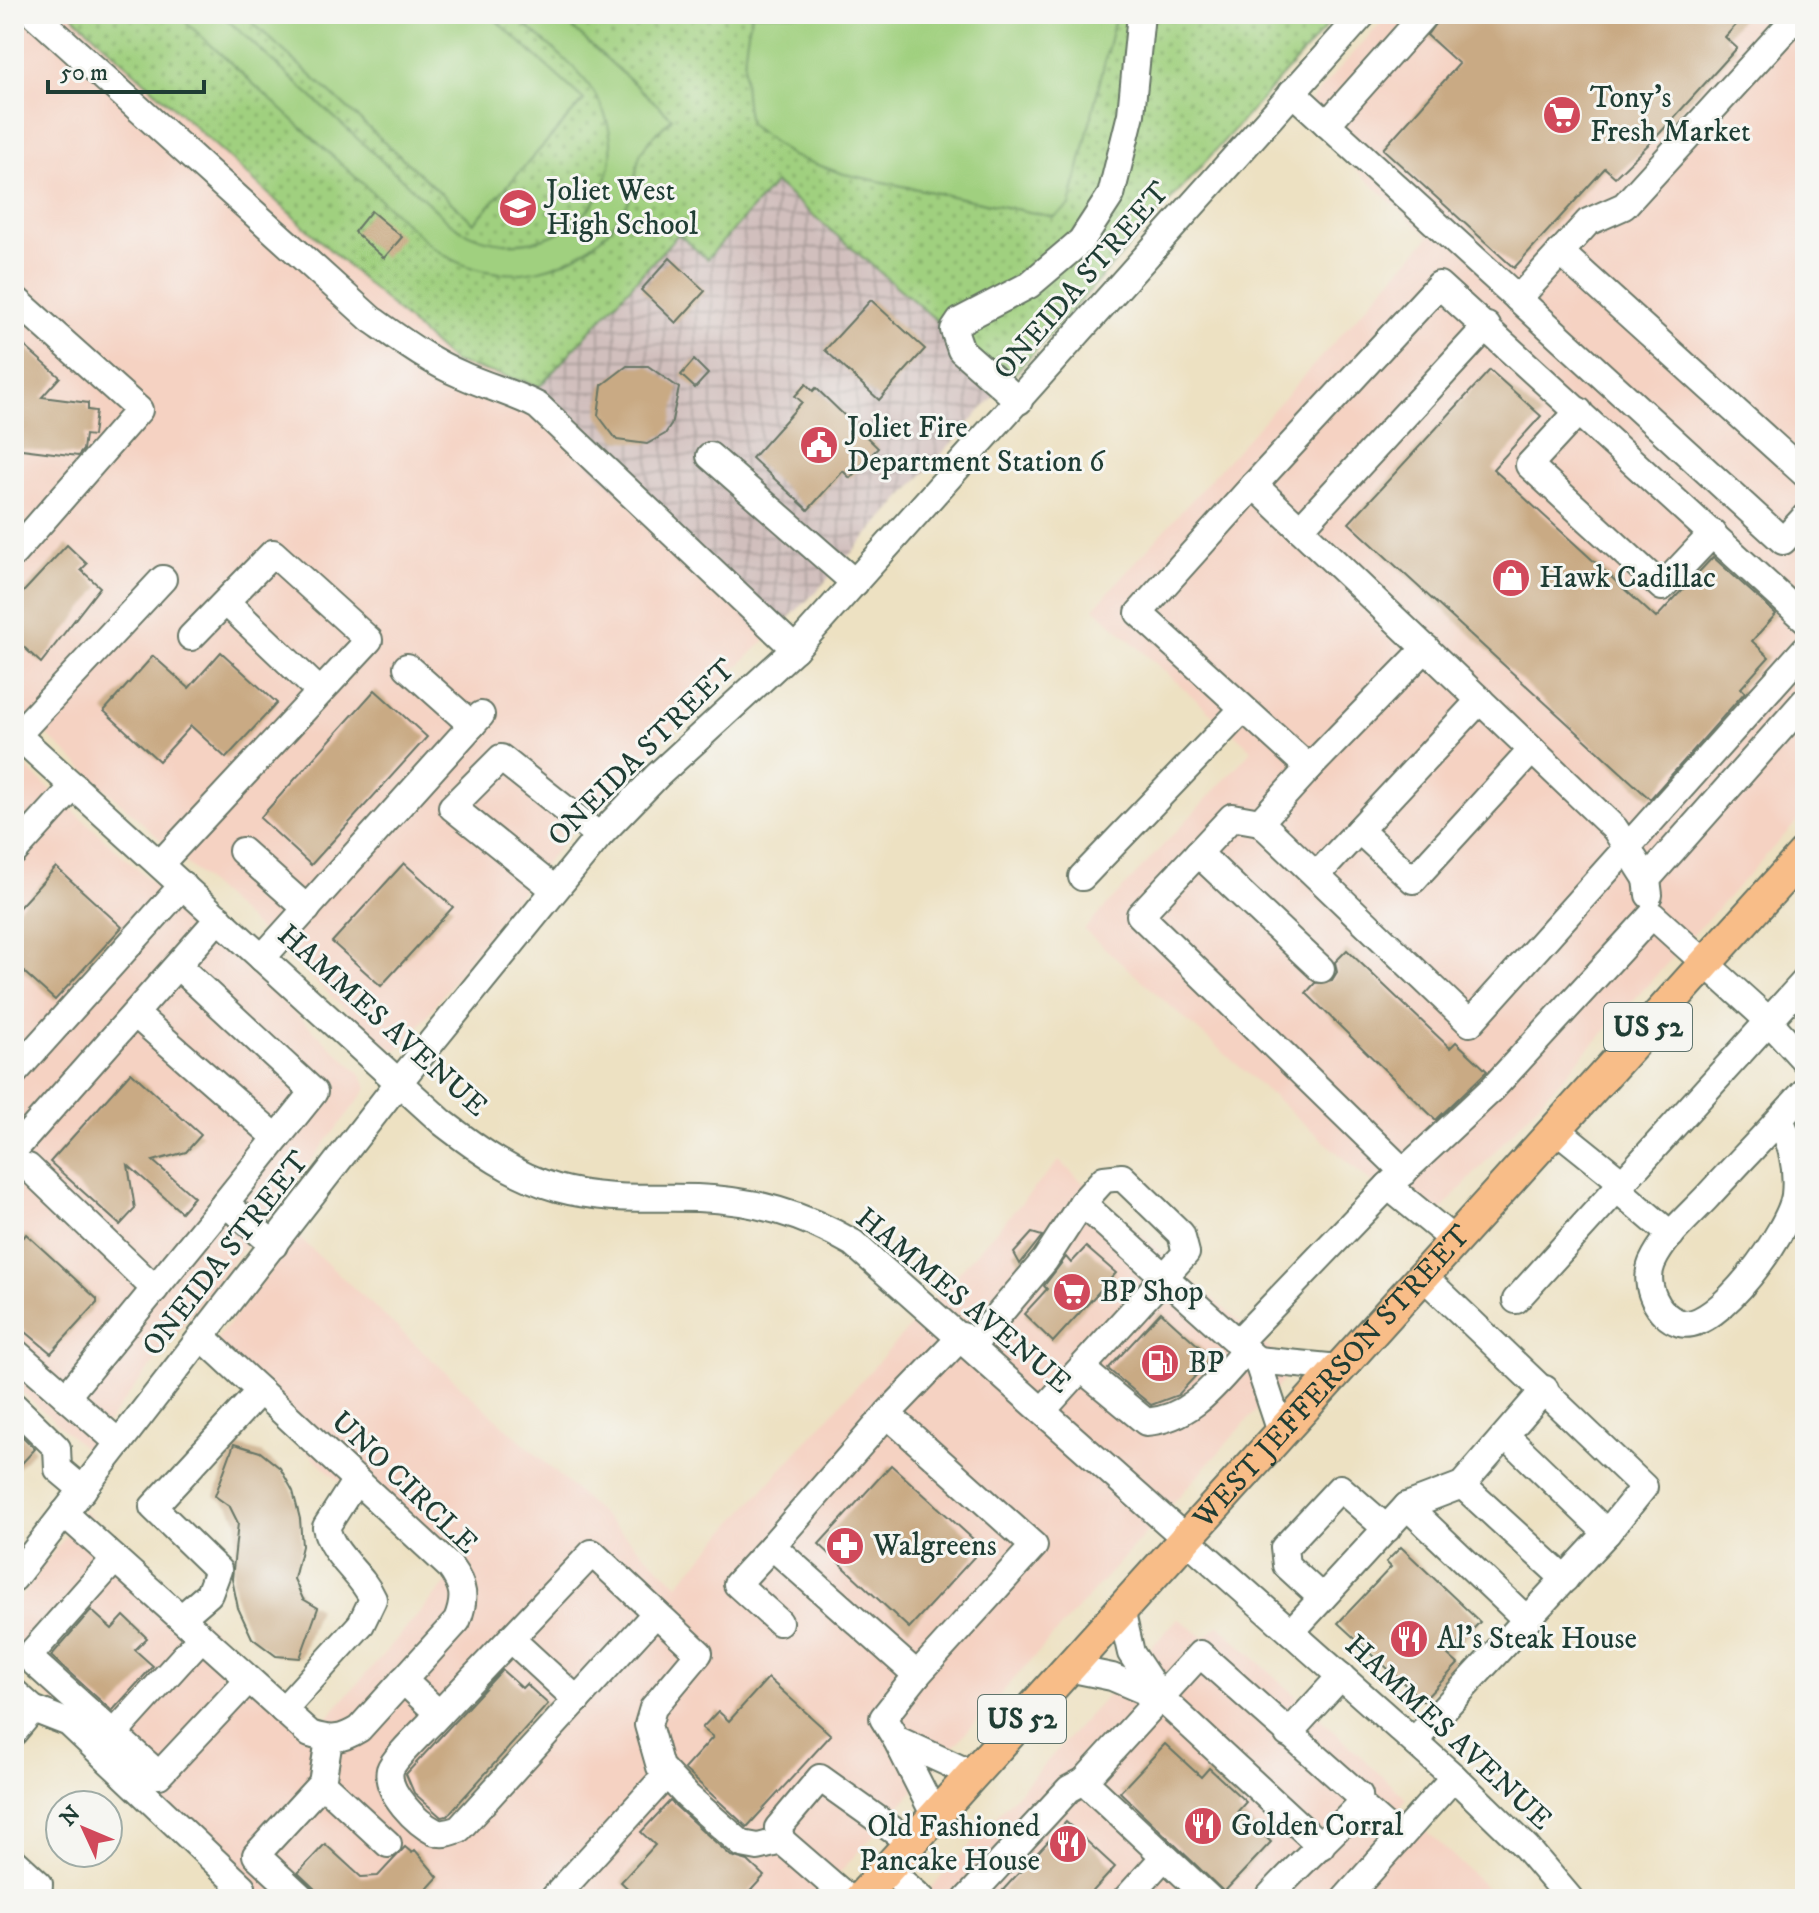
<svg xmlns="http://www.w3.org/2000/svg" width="1819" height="1913" viewBox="0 0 1819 1913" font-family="'IM FELL DW Pica',serif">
<defs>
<pattern id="industrial-grid" width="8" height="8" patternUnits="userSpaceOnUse" patternTransform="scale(2)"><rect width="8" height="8" fill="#d1bfbd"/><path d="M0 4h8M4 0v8" fill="none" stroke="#a99c9a"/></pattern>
<pattern id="park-dots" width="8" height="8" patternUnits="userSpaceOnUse" patternTransform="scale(2)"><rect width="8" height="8" fill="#a0d07f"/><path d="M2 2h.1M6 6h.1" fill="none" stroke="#82aa69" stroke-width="1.8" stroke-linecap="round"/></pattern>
</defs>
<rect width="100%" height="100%" fill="#f6f6f2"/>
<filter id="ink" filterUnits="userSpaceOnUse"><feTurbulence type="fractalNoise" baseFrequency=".0125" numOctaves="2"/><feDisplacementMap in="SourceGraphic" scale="16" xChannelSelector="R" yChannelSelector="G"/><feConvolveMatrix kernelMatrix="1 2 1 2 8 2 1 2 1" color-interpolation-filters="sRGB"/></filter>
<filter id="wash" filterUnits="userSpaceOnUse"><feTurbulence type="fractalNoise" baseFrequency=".006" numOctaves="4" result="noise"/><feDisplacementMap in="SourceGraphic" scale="32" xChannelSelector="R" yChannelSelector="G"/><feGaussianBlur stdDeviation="1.8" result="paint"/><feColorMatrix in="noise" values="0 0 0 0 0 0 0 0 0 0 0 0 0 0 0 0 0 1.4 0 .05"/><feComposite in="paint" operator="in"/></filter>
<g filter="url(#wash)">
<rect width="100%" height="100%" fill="#ede1c2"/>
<g fill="#f5d2c2">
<path d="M14,14H1338L775,183L678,234L540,386L766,639L594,806L509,906L408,1041L396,1050L383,1044L14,705Z"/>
<path d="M1389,14H1805V813L1424,1229L1084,930L1252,750L1094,608L1429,237L1297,115Z"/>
<path d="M14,756L360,1073L368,1088L86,1450L14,1385Z"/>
<path d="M1059,1161L1293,1370L816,1899H268L14,1665V1606L84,1511L319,1727L448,1581L203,1356L298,1237L678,1584Z"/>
<path d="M1178,1618L1204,1638L1219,1625L1407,1799L1401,1806L1498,1899H921Z"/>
</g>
<path fill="url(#industrial-grid)" d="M775,182L1008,381L815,593L766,639L543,418L540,386L678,234L707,259Z"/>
<path fill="url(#park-dots)" stroke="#60865a" stroke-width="2" d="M71,14H1338L1008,381L775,183L707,259L678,234L540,386L453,362Z"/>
<g fill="#a0d07f" stroke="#60865a" stroke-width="2">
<path d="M177,14H221L450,223C530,280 641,208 604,112C588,71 544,43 513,14H557L672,118C663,128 644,143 640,155C634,173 636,191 625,208C584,275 496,295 432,247Z"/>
<path d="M243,14H489L584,100L474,223Z"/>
<path d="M752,14H1116L1070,206L1054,217L844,174L792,156L749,124C742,85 742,52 752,14Z"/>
</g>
<g id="blocks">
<g fill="#c9aa84">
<path d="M1442,14H1746L1725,37L1737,48L1660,133L1615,177L1605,168L1514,268L1383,149L1459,64L1427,35Z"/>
<path d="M371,211L402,237L384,258L354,232Z"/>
<path d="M670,258L705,291L676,323L641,290Z"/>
<path d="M871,300L925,349L879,400L825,350Z"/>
<path d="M14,337L60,377L42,397L88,403V410L96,411L93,436L85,435L83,450L78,456L14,448Z"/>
<path d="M694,360L708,374L695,388L681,375Z"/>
<path d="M627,366H648L679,388L671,425L665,434L647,444L617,440L598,415L602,385Z"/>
<path d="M1490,370L1541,416L1493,469L1656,618L1713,557L1776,614L1752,641L1769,657L1741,688L1745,692L1650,799L1349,523Z"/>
<path d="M806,384L813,391L816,388L878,448L850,478L843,471L808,510L752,458L802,402L795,396Z"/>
<path d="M67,545L87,564L81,570L100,587L41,663L14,638V602Z"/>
<path d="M221,652L277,703L226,758L191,726L159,761L104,711L153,656L189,688Z"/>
<path d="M375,690L427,737L311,865L260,818Z"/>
<path d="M404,863L453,907L381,986L332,942Z"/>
<path d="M56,867L122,927L55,1000L14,963V913Z"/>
<path d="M1347,950L1450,1048L1456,1042L1487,1071L1436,1120L1306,993L1315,983L1332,980L1337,972L1335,962Z"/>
<path d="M131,1072L201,1135L186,1152L153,1161L194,1197L181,1212L128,1165L135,1209L120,1225L50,1162Z"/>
<path d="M14,1228L24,1237L26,1234L97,1299V1303L51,1353L14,1322Z"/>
<path d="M1032,1233L1042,1236L1020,1264L1014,1253Z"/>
<path d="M1086,1247L1116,1273L1053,1342L1024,1314L1047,1289L1044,1286L1066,1257L1071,1263Z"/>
<path d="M1161,1312L1212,1358L1178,1395L1151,1405L1108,1369Z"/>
<path d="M14,1428L35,1449L14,1472Z"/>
<path d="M234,1444L260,1452L280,1468L293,1491L300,1519L302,1546L294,1579L303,1599L318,1608L300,1658L276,1656L252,1638L238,1608L232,1579L238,1523L230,1507L215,1496Z"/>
<path d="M891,1465L973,1539L975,1556L909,1628L819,1544Z"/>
<path d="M1401,1547L1480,1622L1448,1655L1458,1664L1423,1701L1338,1623L1391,1567L1386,1562Z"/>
<path d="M91,1610L112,1629L124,1616L147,1638L135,1650L153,1666L112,1711L51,1656Z"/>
<path d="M502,1670L522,1688L526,1684L548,1704L447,1816L441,1817L414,1793L406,1774Z"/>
<path d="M768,1678L831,1735L747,1827L684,1769L713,1737L702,1728L718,1711L729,1721Z"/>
<path d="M1165,1744L1201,1777L1209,1768L1246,1802L1238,1811L1271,1842L1224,1892L1120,1792Z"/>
<path d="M670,1801L731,1856L748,1861L764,1876L743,1899H639L621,1882L655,1845L641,1832Z"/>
<path d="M1066,1822L1115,1867L1086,1899H1013L1003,1890Z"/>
<path d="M325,1844L361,1877L378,1876L405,1847L412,1853L415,1850L438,1877L418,1899H319L314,1888L298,1873Z"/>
</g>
</g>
</g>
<g filter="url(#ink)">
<use href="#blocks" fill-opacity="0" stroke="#677666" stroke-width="2"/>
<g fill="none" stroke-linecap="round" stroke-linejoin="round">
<defs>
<g id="minor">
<path d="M34,14L371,319C401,340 429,361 462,375C488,387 514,393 538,406L795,649"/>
<path d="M1292,92L1783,541L1805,517"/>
<path d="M1327,124L1425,14"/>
<path d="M1560,252L1805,474"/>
<path d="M14,298L139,410L14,553"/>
<path d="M1518,299L1588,222L1624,206L1799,14"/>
<path d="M1019,401L961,350L954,330L960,321L1029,285L1081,241L1111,195L1131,114L1141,14"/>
<path d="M1579,411L1529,465L1662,587L1713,533"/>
<path d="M710,456L855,583"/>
<path d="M1254,485L1139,613L1309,768L1260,822"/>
<path d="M1300,529L1487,326"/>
<path d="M226,602L320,692"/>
<path d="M407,667L472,725"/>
<path d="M14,732L442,1122C477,1149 514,1176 557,1188C604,1201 649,1197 697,1198C754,1200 803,1214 853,1243L1454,1777L1526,1847L1570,1899"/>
<path d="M17,735L163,579"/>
<path d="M1309,768L1426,648"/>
<path d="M1359,830L1413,880L1532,750"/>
<path d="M242,851L307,909"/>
<path d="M14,852L74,786"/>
<path d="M1198,853L1321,969"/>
<path d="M160,864L369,640L273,553L191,637"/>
<path d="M1317,875L1480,700"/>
<path d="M1082,877L1242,710"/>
<path d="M1647,879L1615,829L1254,485L1439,285L1805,619"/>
<path d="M554,889L452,807L501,758L599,836"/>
<path d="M1649,895L1647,879L1805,701"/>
<path d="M262,958L481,715"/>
<path d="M178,966L314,1092L225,1203"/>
<path d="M135,1014L277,1138"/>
<path d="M14,1073L183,885"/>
<path d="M1780,1119C1791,1144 1798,1166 1795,1195C1791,1228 1717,1334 1680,1323C1657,1316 1643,1285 1652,1263C1663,1238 1688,1217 1706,1198C1739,1162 1773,1127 1805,1091"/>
<path d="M1556,1129L1622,1182"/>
<path d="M14,1150L219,918"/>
<path d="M28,1167L155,1289"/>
<path d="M1404,1172L1140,915L1232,817L1260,822L1470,1023L1805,649"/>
<path d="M1388,1186L1492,1089L1652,915L1768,1020L1805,1061"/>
<path d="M1616,1188L1671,1235"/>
<path d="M1082,1203L1257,1360L1281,1432"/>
<path d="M1516,1300L1805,981"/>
<path d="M1237,1343L1388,1186L1455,1241"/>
<path d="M972,1346L1045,1260L1082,1203L1104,1179L1122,1177L1181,1234L1186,1253L1043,1410"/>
<path d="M14,1351L119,1443"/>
<path d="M1257,1360L1339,1368"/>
<path d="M1082,1369L1146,1422C1192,1419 1217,1382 1246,1350"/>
<path d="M66,1397L225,1203L274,1245"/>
<path d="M14,1406L57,1448L58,1469L83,1490"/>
<path d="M887,1414L1034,1546L917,1675L772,1546L887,1414L962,1336"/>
<path d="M1506,1436L1607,1533"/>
<path d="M1462,1485L1565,1579"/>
<path d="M1407,1506L1527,1620"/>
<path d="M64,1513L310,1734C331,1741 341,1740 359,1729L457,1621C466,1598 464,1586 450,1567L202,1337"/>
<path d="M772,1546L737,1584L779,1622"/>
<path d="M115,1559L28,1657L159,1775L248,1680"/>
<path d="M14,1578L399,1082L599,836L657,776L795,649L1363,14"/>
<path d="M1322,1598L1286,1565L1284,1548L1340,1488L1387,1529"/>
<path d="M1121,1609L1131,1653L1161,1698L1321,1846"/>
<path d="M181,1618L209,1594L218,1570L153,1507L260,1391"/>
<path d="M1291,1632L1407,1506L1462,1485L1545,1389"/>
<path d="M511,1639L577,1700"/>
<path d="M1068,1668L1112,1677L1161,1698"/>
<path d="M403,1680L439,1714L592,1553L699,1653L653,1708L648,1725L660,1767L687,1796L742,1844L758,1847L782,1841"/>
<path d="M14,1692L33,1709L69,1723L242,1887L230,1899"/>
<path d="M283,1710L361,1624L373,1599C361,1572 332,1556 326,1527L356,1480"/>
<path d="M439,1714C428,1727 394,1757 390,1770C385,1792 417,1823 435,1832C443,1835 451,1832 459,1829L656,1613"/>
<path d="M14,1732L33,1709"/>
<path d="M1288,1734L1341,1676"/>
<path d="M113,1735L201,1638"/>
<path d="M896,1739L883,1718L917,1675"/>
<path d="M1414,1741L1607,1533L1644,1487L1423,1276"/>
<path d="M322,1783L388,1844"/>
<path d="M935,1816L896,1739L972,1774"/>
<path d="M14,1861L39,1884L38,1899"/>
<path d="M887,1869L922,1899"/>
<path d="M303,1899L256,1855L322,1783L329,1740"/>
<path d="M553,1899L656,1786"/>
<path d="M849,1899L782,1841L778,1828L820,1778L911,1843"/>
<path d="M967,1899L1069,1789L1084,1781"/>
<path d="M1126,1899L1163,1858"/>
<path d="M1210,1899L1084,1781L1200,1654L1359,1795L1360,1805L1399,1839"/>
<path d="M1267,1899C1297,1866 1329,1838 1360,1805"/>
<path d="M1345,1899L1454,1777"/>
</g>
<g id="major">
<path id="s1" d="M860,1899L1805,853"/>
</g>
</defs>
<use href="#minor" stroke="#677666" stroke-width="30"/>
<use href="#major" stroke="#677666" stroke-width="36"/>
<use href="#minor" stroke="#fff" stroke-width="26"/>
<use href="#major" stroke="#f8bd88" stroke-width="32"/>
</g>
</g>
<defs>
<symbol id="supermarket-disc" viewBox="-11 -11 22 22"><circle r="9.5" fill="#d1495b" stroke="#f6f6f2"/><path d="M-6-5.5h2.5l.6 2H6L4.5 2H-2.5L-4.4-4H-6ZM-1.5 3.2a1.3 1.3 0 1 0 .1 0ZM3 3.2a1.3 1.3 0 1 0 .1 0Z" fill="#fff"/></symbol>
<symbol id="school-disc" viewBox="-11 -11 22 22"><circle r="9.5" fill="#d1495b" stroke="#f6f6f2"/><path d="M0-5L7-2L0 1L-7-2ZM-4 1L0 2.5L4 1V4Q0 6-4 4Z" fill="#fff"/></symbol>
<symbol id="civic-disc" viewBox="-11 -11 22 22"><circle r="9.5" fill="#d1495b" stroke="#f6f6f2"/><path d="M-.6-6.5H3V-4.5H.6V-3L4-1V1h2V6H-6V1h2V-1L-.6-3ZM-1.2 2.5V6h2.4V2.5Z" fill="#fff"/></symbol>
<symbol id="shop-disc" viewBox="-11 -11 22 22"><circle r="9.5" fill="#d1495b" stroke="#f6f6f2"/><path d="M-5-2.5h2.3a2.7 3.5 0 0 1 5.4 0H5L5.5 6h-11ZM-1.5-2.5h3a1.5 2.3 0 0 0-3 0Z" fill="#fff"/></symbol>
<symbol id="fuel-disc" viewBox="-11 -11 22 22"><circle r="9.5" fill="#d1495b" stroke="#f6f6f2"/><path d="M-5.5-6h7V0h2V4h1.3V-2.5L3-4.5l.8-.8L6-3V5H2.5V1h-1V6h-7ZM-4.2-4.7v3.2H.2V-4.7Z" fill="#fff"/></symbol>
<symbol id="pharmacy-disc" viewBox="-11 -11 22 22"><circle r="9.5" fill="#d1495b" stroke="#f6f6f2"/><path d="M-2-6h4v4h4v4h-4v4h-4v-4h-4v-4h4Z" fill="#fff"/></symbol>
<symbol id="restaurant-disc" viewBox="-11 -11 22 22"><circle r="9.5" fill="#d1495b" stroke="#f6f6f2"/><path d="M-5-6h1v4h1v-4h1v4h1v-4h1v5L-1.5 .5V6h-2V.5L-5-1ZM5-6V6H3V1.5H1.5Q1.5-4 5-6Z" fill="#fff"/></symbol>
</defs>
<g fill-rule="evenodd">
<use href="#supermarket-disc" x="1540" y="93" width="44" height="44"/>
<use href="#school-disc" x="496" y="186" width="44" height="44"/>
<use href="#civic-disc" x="797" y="423" width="44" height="44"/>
<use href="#shop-disc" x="1489" y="556" width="44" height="44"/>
<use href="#supermarket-disc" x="1050" y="1270" width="44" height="44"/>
<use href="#fuel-disc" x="1138" y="1341" width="44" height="44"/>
<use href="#pharmacy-disc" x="823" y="1524" width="44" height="44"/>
<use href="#restaurant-disc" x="1387" y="1617" width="44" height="44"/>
<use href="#restaurant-disc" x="1181" y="1804" width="44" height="44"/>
<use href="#restaurant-disc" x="1046" y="1822" width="44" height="44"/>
</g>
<g text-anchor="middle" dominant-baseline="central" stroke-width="6" stroke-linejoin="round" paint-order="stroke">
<g fill="#f6f6f2" stroke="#60746d" stroke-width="2">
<rect x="1604" y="1003" width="88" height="48" rx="6"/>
<rect x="978" y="1695" width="88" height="48" rx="6"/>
</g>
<g font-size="28" font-weight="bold" fill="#1f3d34">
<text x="1648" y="1027">US 52</text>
<text x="1022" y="1719">US 52</text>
</g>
<g font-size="30" fill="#1f3d34" stroke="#f6f6f2" text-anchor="start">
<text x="1590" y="98">Tony's<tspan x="1590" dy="34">Fresh Market</tspan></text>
<text x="546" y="191">Joliet West<tspan x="546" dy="34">High School</tspan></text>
<text x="847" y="428">Joliet Fire<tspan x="847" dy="34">Department Station 6</tspan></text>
<text x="1539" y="578">Hawk Cadillac</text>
<text x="1100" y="1292">BP Shop</text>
<text x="1188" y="1363">BP</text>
<text x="873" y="1546">Walgreens</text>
<text x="1437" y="1639">Al's Steak House</text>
<text x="1231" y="1826">Golden Corral</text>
<text x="1040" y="1827" text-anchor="end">Old Fashioned<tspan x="1040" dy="34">Pancake House</tspan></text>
</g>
<g font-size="30" fill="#1f3d34" stroke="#f6f6f2">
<text transform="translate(1082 281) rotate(-49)">ONEIDA STREET</text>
<text transform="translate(642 753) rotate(-45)">ONEIDA STREET</text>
<text transform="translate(382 1021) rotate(42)">HAMMES AVENUE</text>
<text transform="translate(226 1254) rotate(-52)">ONEIDA STREET</text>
<text transform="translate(963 1301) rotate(40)">HAMMES AVENUE</text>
<text stroke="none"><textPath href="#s1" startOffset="704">WEST JEFFERSON STREET</textPath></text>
<text transform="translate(404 1483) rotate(44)">UNO CIRCLE</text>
<text transform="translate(1448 1733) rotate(43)">HAMMES AVENUE</text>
</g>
</g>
<rect width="1819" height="1913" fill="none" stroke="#f6f6f2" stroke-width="48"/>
<g transform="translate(84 1829) rotate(314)"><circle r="38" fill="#f6f6f2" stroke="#a0aca6" stroke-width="2"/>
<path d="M0-6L14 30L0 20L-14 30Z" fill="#d1495b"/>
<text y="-12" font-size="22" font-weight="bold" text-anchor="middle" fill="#1f3d34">N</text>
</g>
<path d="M48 80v12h156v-12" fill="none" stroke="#1f3d34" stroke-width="4"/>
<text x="60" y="80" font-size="24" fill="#1f3d34" stroke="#f6f6f2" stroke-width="6" paint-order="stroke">50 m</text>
</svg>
